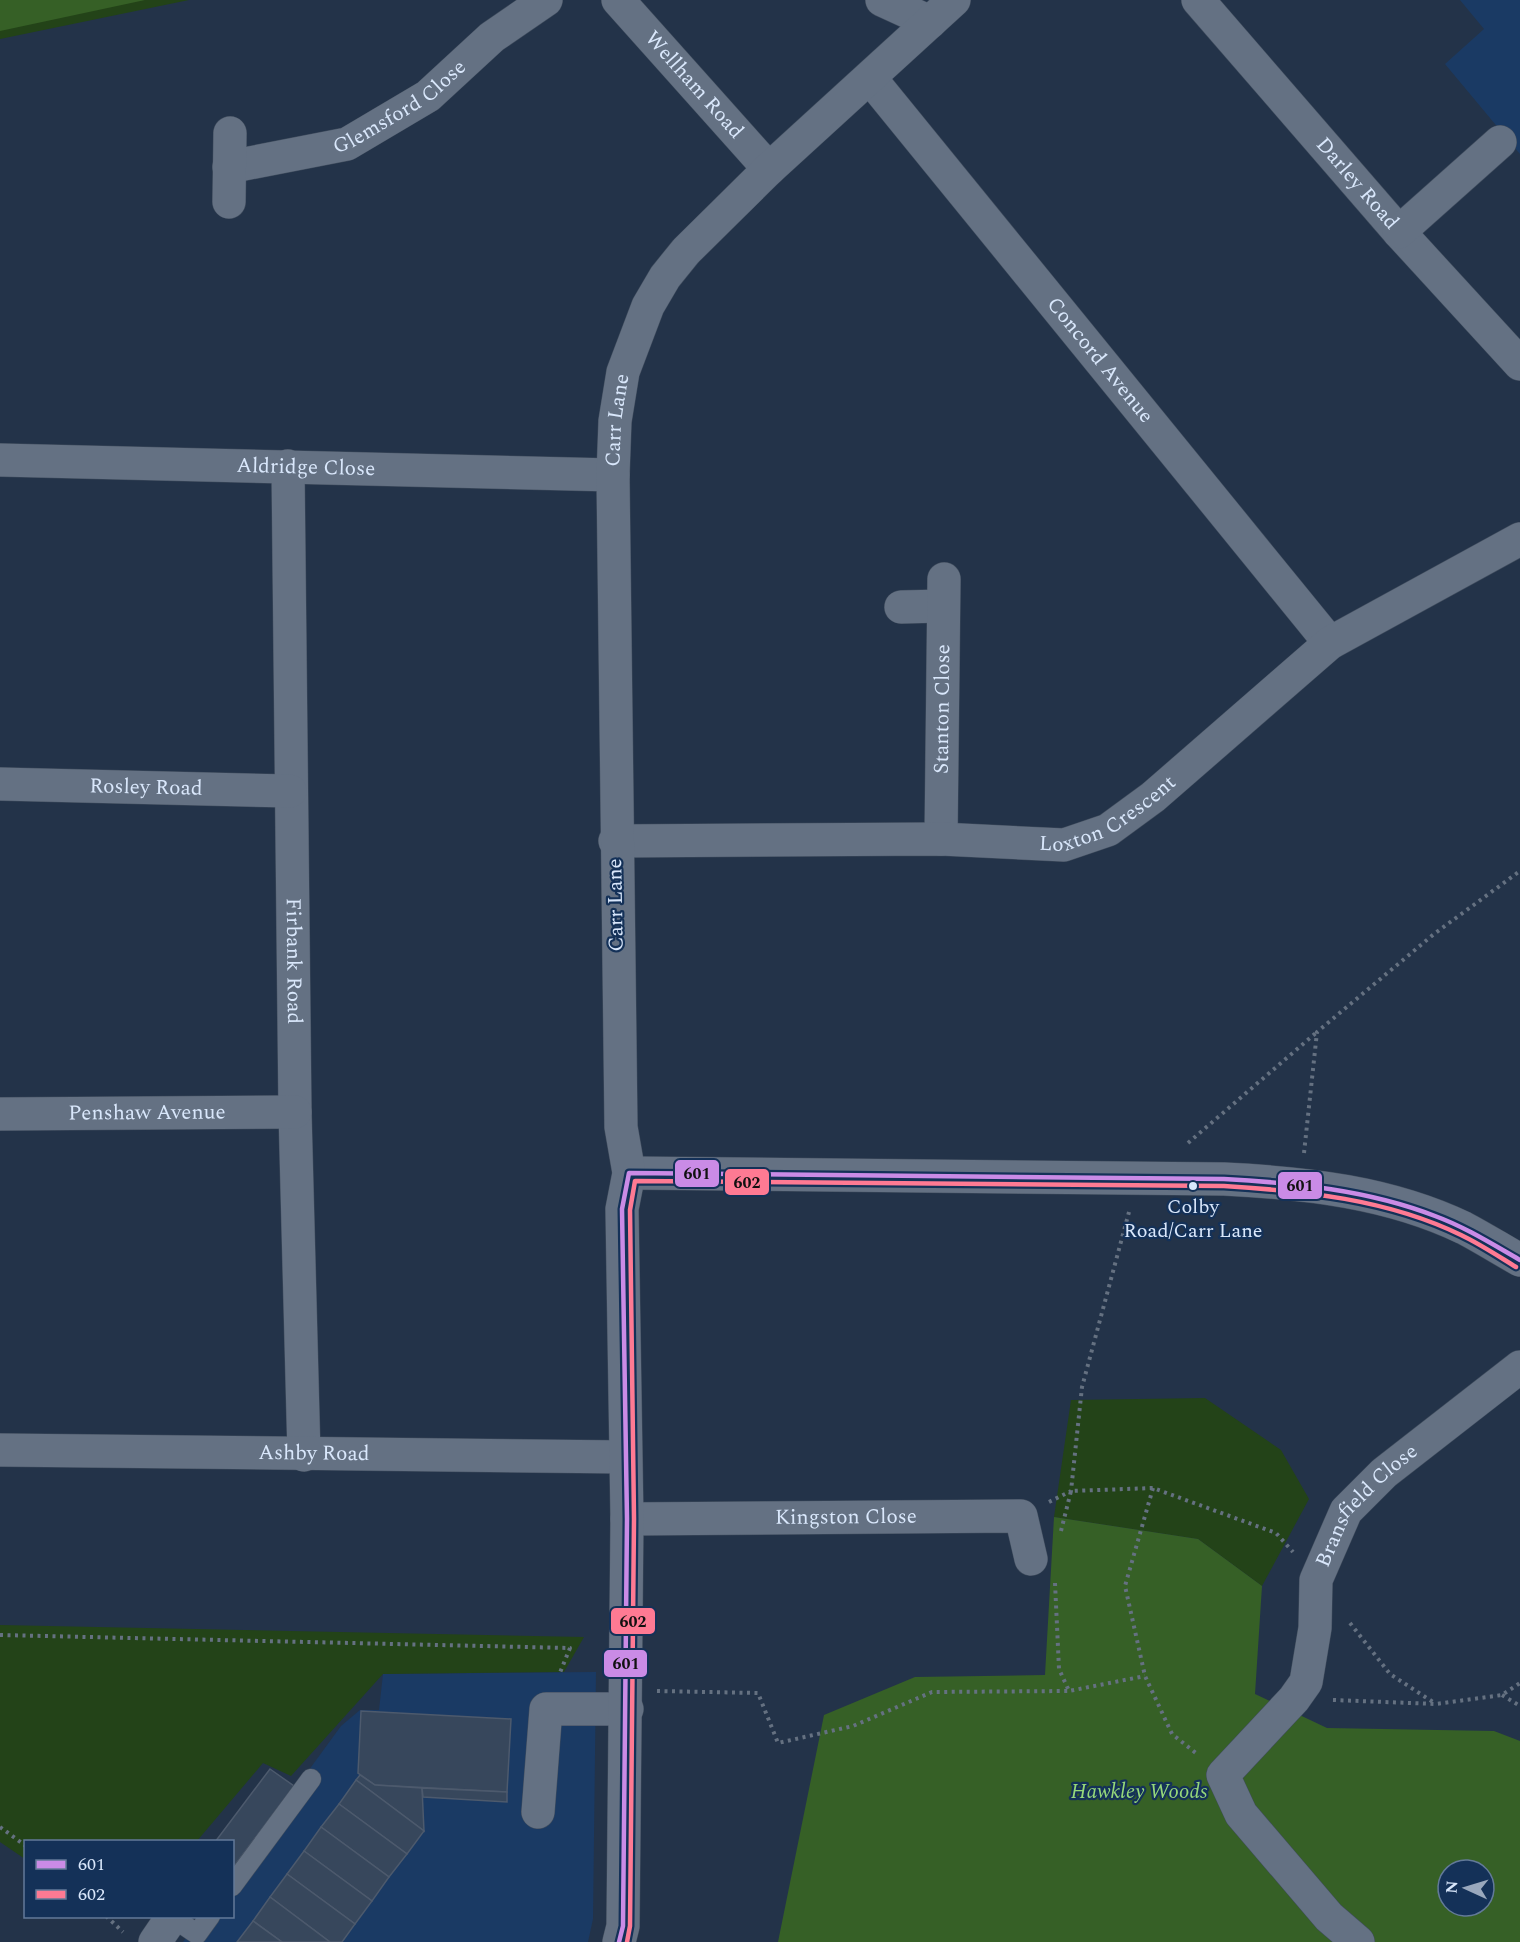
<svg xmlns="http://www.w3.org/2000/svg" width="1520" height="1942" viewBox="0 0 1520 1942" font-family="Spectral,serif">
<rect width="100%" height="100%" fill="#233349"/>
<g fill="#1a3a64">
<path d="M1460,0H1520V154L1445,64L1484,29Z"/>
<path d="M596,1672L593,1919L588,1942H183L201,1917L232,1916L233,1874L341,1726L360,1710H379L383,1674Z"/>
</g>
<g fill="#234318">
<path d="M0,0H189L0,39Z"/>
<path d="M1205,1398L1281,1450L1309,1499L1262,1586L1198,1539L1054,1517L1071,1400Z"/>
<path d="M0,1625L584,1637L564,1672L383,1674L291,1776L263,1763L197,1841L26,1842L25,1859L0,1842Z"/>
</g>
<g fill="#366026" fill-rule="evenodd">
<path d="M0,0H145L0,31Z"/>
<path d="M1054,1517L1198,1539L1262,1586L1255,1694L1327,1728L1494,1731L1520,1741V1942H778L824,1715L915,1677L1045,1675ZM1448,1870H1484V1906H1448Z"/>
</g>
<g fill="#37475c" stroke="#4d5a6d" stroke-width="1.5">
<path d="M361,1711L511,1719L507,1792L375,1785L358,1773Z"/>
<path d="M270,1769L294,1786L232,1869V1842H215Z"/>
<path d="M360,1775L375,1785L422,1788L424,1831L356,1780Z"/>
<path d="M356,1780L424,1831L407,1854L339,1804Z"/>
<path d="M422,1788L507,1792V1802L423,1797Z"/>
<path d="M339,1804L407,1854L389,1877L321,1827Z"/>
<path d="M321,1827L389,1877L372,1901L304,1851Z"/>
<path d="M304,1851L372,1901L355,1924L287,1874Z"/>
<path d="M287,1874L355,1924L342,1942H330L270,1897Z"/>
<path d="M270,1897L330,1942H282L253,1921Z"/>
<path d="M253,1921L282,1942H237Z"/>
</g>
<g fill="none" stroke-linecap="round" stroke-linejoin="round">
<defs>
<g id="lane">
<path d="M232,1886L311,1779"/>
<path d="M172,1917L197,1934L210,1916"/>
</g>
<g id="street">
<path id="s1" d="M618,0L769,169"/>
<path d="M882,0L930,22"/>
<path id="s2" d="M1198,0L1399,232L1520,364"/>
<path id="s3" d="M870,78L1330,643"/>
<path id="s4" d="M229,167L347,144L428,96L492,37L546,0"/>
<path d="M229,202L230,133"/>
<path d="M1399,232L1500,142"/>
<path id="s5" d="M0,460L613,475"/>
<path id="s6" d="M288,466L295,1112L304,1455"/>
<path d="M901,607L943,606"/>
<path id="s7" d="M0,784L290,791"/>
<path id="s8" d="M941,839L944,579"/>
<path id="s9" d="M615,841L941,839L1064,845L1108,830L1153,797L1330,643L1520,539"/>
<path id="s10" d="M0,1114L295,1112"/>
<path d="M629,1173L1224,1179C1306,1183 1389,1192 1464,1228C1483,1238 1502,1250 1520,1260"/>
<path id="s11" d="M0,1450L625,1457"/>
<path id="s12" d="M627,1519L1021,1516L1031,1559"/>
<path d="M538,1812L546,1709H627"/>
<path d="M155,1942L172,1917"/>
<path id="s13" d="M619,1942L623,1926L627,1519L622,1209L629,1173L621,1127L613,475L615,421L623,372L648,306L665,277L686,251L769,169L954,0"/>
<path id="s14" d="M1358,1942L1329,1917L1241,1814L1223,1775L1294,1699L1306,1682L1315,1628L1316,1580L1346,1511L1384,1473L1520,1367"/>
</g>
</defs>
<use href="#lane" stroke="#404d5e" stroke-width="21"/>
<use href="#street" stroke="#404d5e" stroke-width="34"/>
<g stroke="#657181" stroke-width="4" stroke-dasharray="3 4.5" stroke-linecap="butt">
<path d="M1188,1143L1317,1032"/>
<path d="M1304,1153L1317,1032L1434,934L1520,871"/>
<path d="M1153,1488L1125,1586L1145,1676L1172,1734L1197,1754"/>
<path d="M1049,1502L1071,1491L1082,1387L1129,1212"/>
<path d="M1061,1531L1071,1491L1153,1488L1276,1533L1293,1552"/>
<path d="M1055,1583L1059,1669L1069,1691L1145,1676"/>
<path d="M1350,1623L1390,1674L1436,1704"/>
<path d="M0,1635L570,1648L559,1675"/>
<path d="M657,1691L758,1693L778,1743L853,1726L932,1692L1069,1691"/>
<path d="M1502,1695L1520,1706"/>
<path d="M1333,1700L1436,1704L1502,1695L1520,1683"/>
<path d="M0,1827L26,1846"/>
<path d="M106,1916L123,1932"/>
</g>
<use href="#lane" stroke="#647183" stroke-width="20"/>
<use href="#street" stroke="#647183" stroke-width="33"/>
<defs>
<path id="bus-1" d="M619,1942L623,1926L627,1519L622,1209L629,1173L1224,1179C1295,1183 1368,1190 1435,1216C1465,1227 1492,1244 1520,1260"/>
<path id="bus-2" d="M627,1942L630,1926L634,1519L630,1210L635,1181L1224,1186C1304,1191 1387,1199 1461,1235C1480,1244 1498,1256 1516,1267"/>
</defs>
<use href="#bus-1" stroke="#143158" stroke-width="9"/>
<use href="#bus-2" stroke="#143158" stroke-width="9"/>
<use href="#bus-1" stroke="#ca8be6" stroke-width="4.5"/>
<use href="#bus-2" stroke="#fe7a93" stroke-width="4.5"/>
</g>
<circle fill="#d9e7fb" stroke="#143158" stroke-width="2" cx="1193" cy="1186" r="5"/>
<g text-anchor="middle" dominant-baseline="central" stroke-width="4.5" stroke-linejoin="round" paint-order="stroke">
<g font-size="20" fill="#d9e7fb" stroke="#143158">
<text x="1193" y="1207">Colby<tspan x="1193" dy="24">Road/Carr Lane</tspan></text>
</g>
<g font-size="21" fill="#d9e7fb" stroke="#143158">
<text stroke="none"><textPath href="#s1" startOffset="114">Wellham Road</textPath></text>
<text stroke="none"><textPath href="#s4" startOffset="184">Glemsford Close</textPath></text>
<text stroke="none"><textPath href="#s2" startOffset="243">Darley Road</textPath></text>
<text stroke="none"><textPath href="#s3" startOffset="364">Concord Avenue</textPath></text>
<text stroke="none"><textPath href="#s13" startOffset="1524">Carr Lane</textPath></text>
<text stroke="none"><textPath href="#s5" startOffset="306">Aldridge Close</textPath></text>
<text stroke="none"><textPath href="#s8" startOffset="130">Stanton Close</textPath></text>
<text stroke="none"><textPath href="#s7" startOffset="146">Rosley Road</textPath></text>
<text stroke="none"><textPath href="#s9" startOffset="501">Loxton Crescent</textPath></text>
<text transform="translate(616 905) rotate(-91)">Carr Lane</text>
<text stroke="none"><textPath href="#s6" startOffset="495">Firbank Road</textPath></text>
<text stroke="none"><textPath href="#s10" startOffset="147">Penshaw Avenue</textPath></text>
<text stroke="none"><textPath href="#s11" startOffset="314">Ashby Road</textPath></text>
<text stroke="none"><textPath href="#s14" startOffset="536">Bransfield Close</textPath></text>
<text stroke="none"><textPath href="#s12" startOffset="219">Kingston Close</textPath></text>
</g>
<g font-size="21" font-style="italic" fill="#96d87a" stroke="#143158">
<text x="1139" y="1792">Hawkley Woods</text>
</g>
</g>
<g stroke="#143158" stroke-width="2">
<rect x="674" y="1159" width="46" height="29" rx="6" fill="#ca8be6"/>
<rect x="724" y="1168" width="46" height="28" rx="6" fill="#fe7a93"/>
<rect x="1277" y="1171" width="46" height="29" rx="6" fill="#ca8be6"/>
<rect x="610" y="1607" width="46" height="28" rx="6" fill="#fe7a93"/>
<rect x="603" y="1649" width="45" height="29" rx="6" fill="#ca8be6"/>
</g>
<g font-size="16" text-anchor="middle" font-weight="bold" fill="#111">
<text x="697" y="1179">601</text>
<text x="747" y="1188">602</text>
<text x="1300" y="1191">601</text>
<text x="633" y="1627">602</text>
<text x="626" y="1669">601</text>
</g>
<rect x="24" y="1840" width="210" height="78" fill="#143158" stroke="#637a99" stroke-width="1.5"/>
<rect x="36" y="1860" width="30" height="9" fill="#ca8be6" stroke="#637a99" stroke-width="1.5"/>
<text x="78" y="1870" font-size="18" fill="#d9e7fb">601</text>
<rect x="36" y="1890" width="30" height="9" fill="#fe7a93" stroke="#637a99" stroke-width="1.5"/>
<text x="78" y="1900" font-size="18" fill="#d9e7fb">602</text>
<g transform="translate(1466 1888) rotate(274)"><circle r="28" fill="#143158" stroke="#637a99" stroke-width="1.5"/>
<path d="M0-4.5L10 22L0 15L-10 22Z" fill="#99a8bd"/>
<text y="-9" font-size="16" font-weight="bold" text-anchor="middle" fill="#d9e7fb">N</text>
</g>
</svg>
